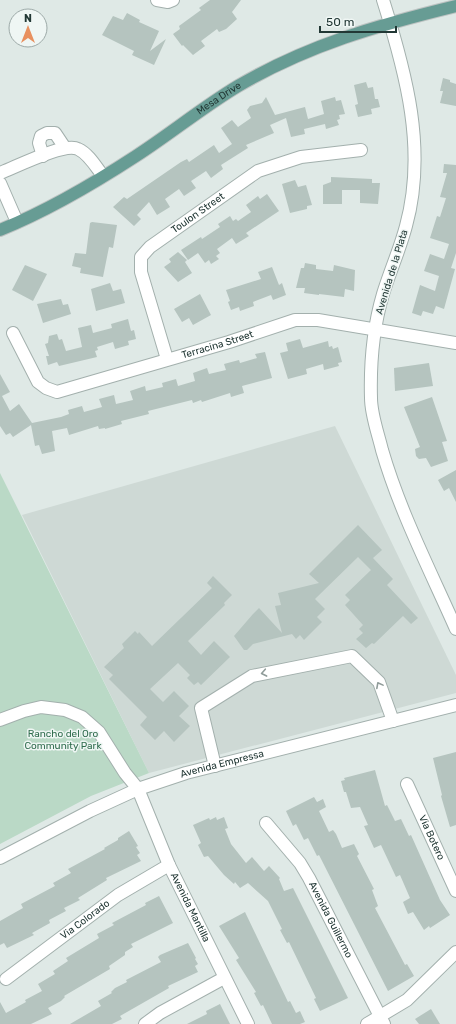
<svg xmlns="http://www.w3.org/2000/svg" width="456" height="1024" viewBox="0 0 456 1024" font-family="Rubik,sans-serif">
<rect width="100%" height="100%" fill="#dfe9e6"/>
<path fill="#ced9d5" d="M335,426L456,675V693L149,773L22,515Z"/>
<path fill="#bad9c6" d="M0,473L149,773L91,796L0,844Z"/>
<g fill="#b5c4bf">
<path d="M210,0H241L232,12L237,19L226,29L219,32L217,29L201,41L205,46L193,55L183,45L182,46L173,34L180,29L179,26L201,10L199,8Z"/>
<path d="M127,13L140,20L139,22L159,31L150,51L166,39L154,65L132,55L134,51L102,35L113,16L123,20Z"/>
<path d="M443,78L450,80V82L456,84V106L440,103L443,91H440Z"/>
<path d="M366,82L368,88L373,87L375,99H378L380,107L371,109L372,114L358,117L355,105L358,104L354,85Z"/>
<path d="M266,97L275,115L305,107L308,119L324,114L321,101L335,97L336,101L341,100L345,114L339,115L340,119L337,120L339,125L326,129L325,124L304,129L305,134L291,137L286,118L270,125L274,133L246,145L248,148L221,165L223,169L211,178L206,171L191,181L196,188L184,196L179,189L165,199L170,207L157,215L149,202L137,215L141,219L134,226L113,207L124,197L127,199L181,162L187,159L189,162L214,145L219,153L232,144L221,128L232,120L238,127L251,118L247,110L250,106L262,103Z"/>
<path d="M444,164L456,165V253L451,268L455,269L444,309L436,306L433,314L423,311L421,316L412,313L420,285L435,291L439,276L424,271L430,254L444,259L449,244L430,238L437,216L440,217L446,198L440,197L447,173H443Z"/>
<path d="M331,177L372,179V183H380L378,204L360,203V190H342V204H323V185L331,182Z"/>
<path d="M295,180L298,187L306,185L312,205L307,206V209L290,213L282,184Z"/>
<path d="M267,194L279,211L246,233L249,236L236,244L232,238L217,249L220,253L216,256L219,259L211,264L209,260L205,263L198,253L188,260L181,250L201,237L202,239L220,227L218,224L230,216L233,221L236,219L238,221L251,212L246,205L258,196L260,199Z"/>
<path d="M92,222L117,225L113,248L109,247L103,277L80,273L81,268L72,266L75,253L86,254L90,223Z"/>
<path d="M178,252L187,260L185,262L192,273L178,282L164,267L171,262L169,259Z"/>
<path d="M305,263L316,265V269L333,271L334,265L355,270L354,291L345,289L344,297L319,294V295L304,293L305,288H296L301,268H304Z"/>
<path d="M25,265L47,274L33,301L12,290Z"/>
<path d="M272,267L279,285L282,283L286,295L273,300L271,295L253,302L254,306L240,311L239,307L231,310L228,302L230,301L226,290L261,279L258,272Z"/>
<path d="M110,283L113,291L121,289L125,303L96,311L91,289Z"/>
<path d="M200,294L211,315L193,325L189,318L182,322L174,309Z"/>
<path d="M61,299L63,305L68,304L71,314L43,323L37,304Z"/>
<path d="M128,319L131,331L134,330L136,339L128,341L129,345L115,349L113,342L97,347L98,350L95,351L97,357L59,366L57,362L48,365L46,356H49L45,344L48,343L49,336L57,334L59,340L62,339L66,351L82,347L78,328L91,325L93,333L112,328L111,324Z"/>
<path d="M300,339L303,348L328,341L329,347L332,346L333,349L338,347L342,362L338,363L339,366L324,370L323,364L306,369L307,374L288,379L280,353L288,351L286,343Z"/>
<path d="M265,352L272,378L242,386L244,393L231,397L230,393L202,402L201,400L193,403L192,400L148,411L149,414L121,421L122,424L105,429V428L99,429L98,426L69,435L67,428L52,431L55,451L42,454L39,445L35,446L31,425L13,437L10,433L6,435L0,426V374L10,392L2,396L10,411L19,404L32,423L61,417L69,414L68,410L82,406L84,412L102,407L99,399L114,395L116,404L133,400L130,391L145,386L146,391L163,387L162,383L176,379L178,386L195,381L193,373L207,368L209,374L226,370L224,364L239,360L240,363L257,358L255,354Z"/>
<path d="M429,363L433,386L395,391L394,368Z"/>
<path d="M432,397L447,441L442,442L448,461L431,467L426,458L419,459L416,456L415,449L420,447L404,407Z"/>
<path d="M456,470V502L449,488L444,491L438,480Z"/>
<path d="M358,525L382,550L373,558L393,579L387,585L418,618L411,624L403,616L374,644L372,643L366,648L356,639L363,633L359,629L363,625L345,605L350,600L345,595L371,570L358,557L315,599L325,609L317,617L322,622L304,640L300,635L296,639L292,634L253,644L247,650H244L234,636L253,614L259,608L282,633L275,606L281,605L278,593L319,583L309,574Z"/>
<path d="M213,576L232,595L224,603L225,605L188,641L201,655L214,641L230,657L201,685L198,682L194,685L187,678L190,675L178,663L150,689L163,702L174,691L189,706L179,716L190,726L174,742L164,731L155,740L140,725L147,717L109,679L113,675L104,667L124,648L122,644L135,631L138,634L139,632L152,646L212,588L207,583Z"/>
<path d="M456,752V825L450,827L441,796L442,795L433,758Z"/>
<path d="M375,770L385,806L387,805L395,821L401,819L409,836L411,835L440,900L450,915L430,928L429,926L424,930L413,912L408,914L403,902L410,898L400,875L396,877L381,845L374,848L364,826L368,825L360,807L351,808L346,792H344L341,781L345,780L344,778Z"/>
<path d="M314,797L317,802L323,799L326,807L319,811L329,832L333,830L336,834L342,848L354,844L359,854L357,856L374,889L372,890L378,906L375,908L405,965L407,964L414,976L388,991L319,855L317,856L308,838L304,840L296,824L293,826L286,811Z"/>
<path d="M216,817L217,820L224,817L228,828L225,829L231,844L246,863L252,857L264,871L269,866L280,878L279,879L284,891L293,888L348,998L320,1011L314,999L316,998L289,942L287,943L280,930L282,929L268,901L248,883L240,888L235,882L234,884L224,875L208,856L204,857L198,845L201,843L193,825L209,818L210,820Z"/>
<path d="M129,831L138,846L136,847L140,853L137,855L141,861L106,878L107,880L78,898L80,900L64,908L66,911L49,920L50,923L32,933L34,935L7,948L4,943L0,945V921L23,908L21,904L55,886L53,883L71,873L68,869L105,849L104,848L118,840V838Z"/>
<path d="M159,896L173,923L131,944L133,947L125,952V955L109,966L110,969L64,996L65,997L61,1001L48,1008L52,1014L31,1024H0V1002L6,1013L26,1002L25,1000L42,991L38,984L55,974L53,971L68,961L66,958L99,938L97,934L114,925L112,923L146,905L145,903Z"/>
<path d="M245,912L288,1002L290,1001L296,1013L300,1011L305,1022L300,1024H272L263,1005L261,1006L254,993L256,992L236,960L239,958L219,926Z"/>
<path d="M188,943L196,958L195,959L198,964L195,966L198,972L168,986L169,988L120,1016L122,1019L112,1024H70L101,1006L98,1001L112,993L111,992L115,988L127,982L126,980L161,962L158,957L160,955Z"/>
<path d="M220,1004L230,1024H187L207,1014L206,1011Z"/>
<path d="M431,1009L440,1024H419L415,1019Z"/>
</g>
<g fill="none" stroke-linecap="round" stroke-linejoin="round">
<defs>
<g id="minor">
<path d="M157,0L168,2L173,0"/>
<path d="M383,0C406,73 427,150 406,226C400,249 390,271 383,294C373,328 370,363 371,398C371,415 378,433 382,450C400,512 430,570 456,629"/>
<path d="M43,156L39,143L41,136L47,133H55L65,148"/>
<path d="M0,173C16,167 64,142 78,149C89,154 96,167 103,176"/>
<path d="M0,183L17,222"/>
<path id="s1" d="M13,333L38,382L46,388L57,392L229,342L295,320H318L456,343"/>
<path id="s2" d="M167,359L141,272V257L150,247L258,171L301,157L361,150"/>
<path id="s3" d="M0,720L24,711L41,707L65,710L82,717L99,732L125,773L138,789L169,865L248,1024"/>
<path d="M215,766L201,708L252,676L352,656L379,682L393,721"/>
<path id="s4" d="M407,784L456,891"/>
<path id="s5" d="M266,823L300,863L309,878L384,1024"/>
<path id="s6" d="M0,858L90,811L138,789L186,773L456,705"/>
<path id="s7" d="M6,979L118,895L169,865"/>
<path d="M145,1024L160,1013L224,978"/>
<path d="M367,1024L407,1000L456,952"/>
</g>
<g id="major">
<path id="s8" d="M0,230C47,211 93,184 136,156C170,134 203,107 238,86C308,45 378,25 456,6"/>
</g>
</defs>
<use href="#minor" stroke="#a3b0ad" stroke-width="14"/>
<use href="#major" stroke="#bdc3c2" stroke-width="14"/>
<use href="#minor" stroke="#fff" stroke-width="12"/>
<use href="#major" stroke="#679c94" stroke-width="12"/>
</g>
<defs><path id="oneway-chevron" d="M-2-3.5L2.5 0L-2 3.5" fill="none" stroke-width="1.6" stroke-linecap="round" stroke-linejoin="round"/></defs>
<g stroke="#909c9a">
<use href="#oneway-chevron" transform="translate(264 673) rotate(169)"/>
<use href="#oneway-chevron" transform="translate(379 685) rotate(-118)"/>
</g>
<g text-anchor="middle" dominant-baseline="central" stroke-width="3" stroke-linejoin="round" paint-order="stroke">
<g font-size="10" fill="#223835" stroke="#eff6f4">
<text stroke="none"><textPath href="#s8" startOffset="256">Mesa Drive</textPath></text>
<text stroke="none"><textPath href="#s2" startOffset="178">Toulon Street</textPath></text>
<text transform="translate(392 272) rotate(-73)">Avenida de la Plata</text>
<text stroke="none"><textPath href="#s1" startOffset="244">Terracina Street</textPath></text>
<text stroke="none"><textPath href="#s6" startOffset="242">Avenida Empressa</textPath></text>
<text stroke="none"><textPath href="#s4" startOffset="59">Via Botero</textPath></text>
<text stroke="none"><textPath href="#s3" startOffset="307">Avenida Mantilla</textPath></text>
<text stroke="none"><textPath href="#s7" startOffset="99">Via Colorado</textPath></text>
<text stroke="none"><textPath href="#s5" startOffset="117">Avenida Guillermo</textPath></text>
</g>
<g font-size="10" fill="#2f6c4d" stroke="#eff6f4">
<text x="63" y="734">Rancho del Oro<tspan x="63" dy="12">Community Park</tspan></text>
</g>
</g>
<g transform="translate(28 28)"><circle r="19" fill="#eff6f4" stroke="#9daaa8"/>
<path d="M0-3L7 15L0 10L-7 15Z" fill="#e8905f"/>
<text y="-6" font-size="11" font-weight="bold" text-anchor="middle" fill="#223835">N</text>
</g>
<path d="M320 26v6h76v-6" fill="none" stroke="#223835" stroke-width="2"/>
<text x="326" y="26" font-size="12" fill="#223835" stroke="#eff6f4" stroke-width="3" paint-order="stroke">50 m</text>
</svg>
